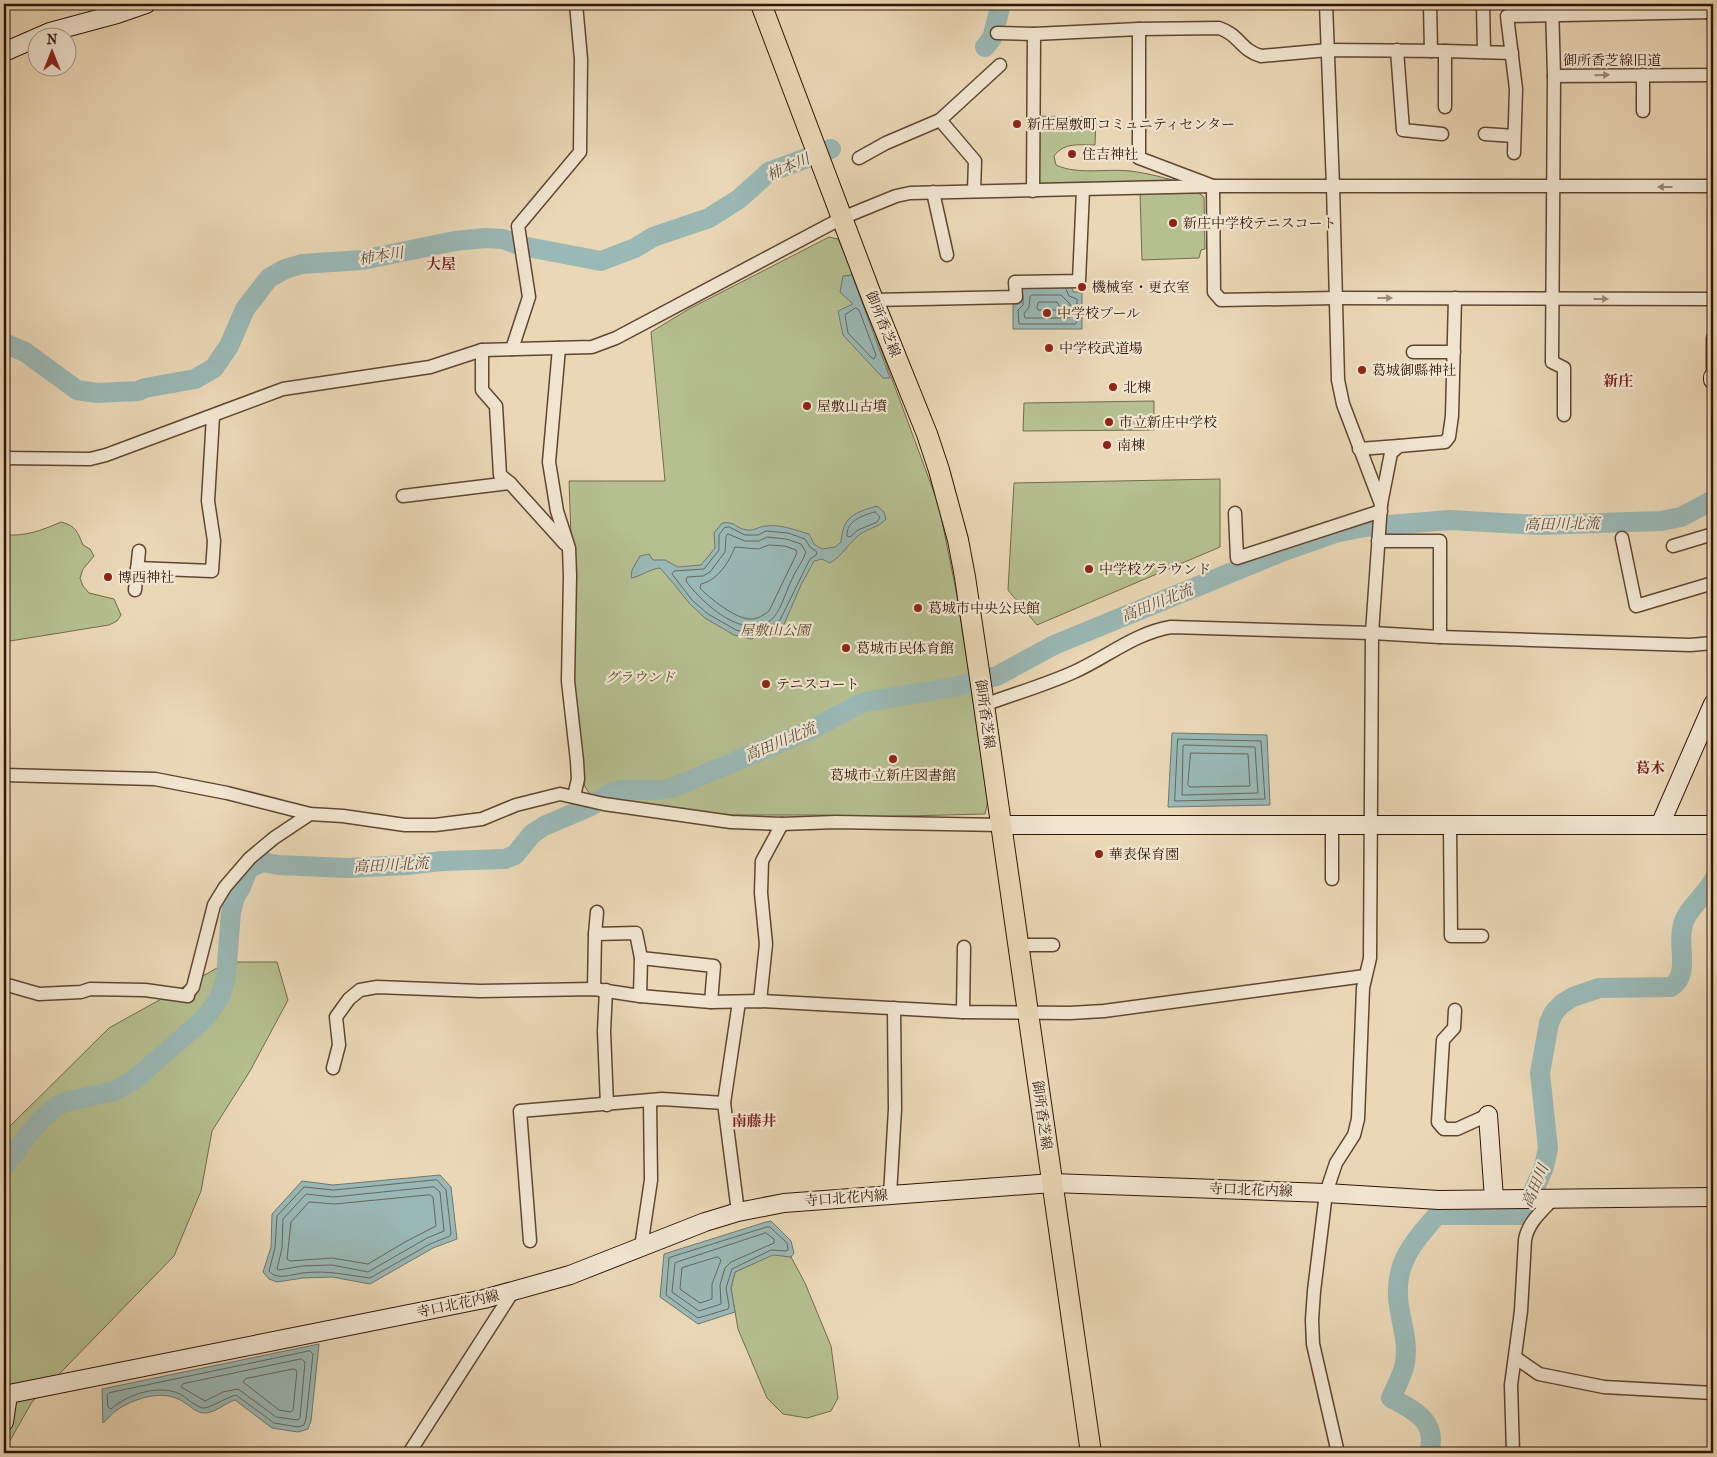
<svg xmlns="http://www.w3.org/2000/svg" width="1717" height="1457" viewBox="0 0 1717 1457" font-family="'IM FELL French Canon','Noto Serif JP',serif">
<rect width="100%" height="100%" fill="#ead7b6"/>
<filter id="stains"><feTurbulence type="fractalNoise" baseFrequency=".004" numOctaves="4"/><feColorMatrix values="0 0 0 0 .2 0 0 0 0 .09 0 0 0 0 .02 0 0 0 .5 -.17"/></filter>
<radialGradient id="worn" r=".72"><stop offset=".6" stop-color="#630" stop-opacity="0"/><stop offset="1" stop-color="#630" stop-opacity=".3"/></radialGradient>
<g fill="#b5bf90" stroke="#736a4a">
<path d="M1028,116L1096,117L1095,145C1080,145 1064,142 1054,156L1056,165C1079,176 1111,167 1137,172C1151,174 1165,178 1179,182L1028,188Z"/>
<path d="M1197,192L1204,197L1205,249L1201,250L1199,258L1142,260L1140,193Z"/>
<path d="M829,237L838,239L852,271L939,506L957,596L988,800L985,814L865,817L821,815H721L588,800L590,794L585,787L582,776L572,678L576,603L571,535L569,481H665L651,332L689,309Z"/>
<path d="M1154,401V430L1023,431L1024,403Z"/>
<path d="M1220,479V547L1037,625L1008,590L1014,483Z"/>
<path d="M61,522C76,526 77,531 83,545L90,549L94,556L83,569L80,578L83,586L89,593L114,599L121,615L117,621L109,625L4,642V535C27,536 40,531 61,522Z"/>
<path d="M228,962H277L288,1000L250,1071L212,1131L201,1191L174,1256L32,1402L4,1451V1132L109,1028Z"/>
<path d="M773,1254L791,1257L805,1283L831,1346L838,1398L831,1411L807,1418L783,1414L767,1398L738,1329L731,1288L735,1272Z"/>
</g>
<g fill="#9ab8b5" stroke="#70776f">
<path d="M852,275L890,378H883L843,335L838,311L853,304L840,292L843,276Z"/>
<path d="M1018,284H1072L1073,292H1082V329H1013V304H1018Z"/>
<path d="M877,506L884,512L886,519C878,528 868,528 859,535C848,544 843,555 830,563L822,559L814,561L801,585L784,624L769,634L751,639L734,635L705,618L689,603L674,584L660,568C649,569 642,576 631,578L632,570L640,556L649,554L653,560H665L678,567L701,565L715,548L714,533L722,523C736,521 736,529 747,530C755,531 759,526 766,526C780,524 795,530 809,534L814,544L822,549L835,547L841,542C843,516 854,513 877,506Z"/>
<path d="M1172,733L1267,735L1270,805L1168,807Z"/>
<path d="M440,1175L451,1187L457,1239L433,1248L370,1284L332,1277L303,1278L277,1282L269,1279L263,1272L271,1247L272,1214L302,1181L333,1185Z"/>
<path d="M771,1221L791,1241L794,1253L791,1257L773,1255L735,1272L731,1288L735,1312L698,1324L660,1297L664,1254L766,1222Z"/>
<path d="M319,1344L311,1421L308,1429L298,1432L272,1428L235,1400C225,1403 214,1414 203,1413C194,1412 185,1401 176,1398C158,1391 133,1399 117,1410C112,1413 108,1419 103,1423L102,1389Z"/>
</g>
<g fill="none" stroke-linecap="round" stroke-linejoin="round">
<g stroke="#66665d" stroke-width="1">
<path d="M1032,295H1061L1070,304V317L1068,318H1025L1024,314L1029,307L1030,297Z"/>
<path d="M1023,297V305L1018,310L1019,324H1075L1077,322V299L1069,296L1066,289"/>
<path d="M1039,302H1057L1061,309L1059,310H1038L1037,308Z"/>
<path d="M856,308L859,310L876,355L874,359L872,358L848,333L845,315Z"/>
<path d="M875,512L880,517L877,522L858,530L850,537L847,536C846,521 863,515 875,512Z"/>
<path d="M729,527L745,535H758L766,531L788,533L805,539L810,547L817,552L816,555L810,559L780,620L767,630L751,634L736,630L708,614L692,600L672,574L674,571L704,569L719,550V535L724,528Z"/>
<path d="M728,534L745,541H759L767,537L786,539L801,544L806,552C803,561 796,570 792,579C787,589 781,609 774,617C747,645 702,603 686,581L687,577L703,576L710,572L725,552L726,537Z"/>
<path d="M769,545L785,546L796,550L797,553L769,611C764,615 758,619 751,619C737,620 709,598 700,588L701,584C718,580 729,562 735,547L758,549Z"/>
<path d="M1178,739L1261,741L1265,799L1175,801Z"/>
<path d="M1184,745L1255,747L1258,793L1182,795L1183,747Z"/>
<path d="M1191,753L1248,754L1250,786L1190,787L1188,785Z"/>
<path d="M437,1180L446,1190L451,1233L450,1236L430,1244L370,1278C346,1275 328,1270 303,1273C292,1274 277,1281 269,1271L275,1248L277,1216L304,1187L333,1190Z"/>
<path d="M434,1187L440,1192L444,1231L427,1238L368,1272L332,1265L302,1266L279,1270L277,1269L282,1248L283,1219L306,1194L333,1197Z"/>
<path d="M430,1195L433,1197L436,1226L405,1242L368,1264L332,1258L290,1261L287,1259L291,1222L309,1202L334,1204Z"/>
<path d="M767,1227H770L787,1243L788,1250L786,1251L771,1250L732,1269L726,1288L729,1306L728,1309L698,1318L666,1295L669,1258Z"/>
<path d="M766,1233L774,1239V1243L731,1262L725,1268L720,1285L721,1304L699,1311L672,1292L675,1263Z"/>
<path d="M718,1257L721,1260L712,1284V1299L700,1303L680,1289L682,1268Z"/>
<path d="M310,1351L313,1354L306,1419L304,1425L298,1427L274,1423L236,1395C227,1397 208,1409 203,1408C196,1407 187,1398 180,1394C159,1384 128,1394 111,1409L108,1407L107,1395L109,1393Z"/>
<path d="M302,1359L305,1362L300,1418L298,1420L276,1417L238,1389L223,1392L205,1401L181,1387L183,1384Z"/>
<path d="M294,1369L297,1371L293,1410L291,1412L279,1410L243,1382L245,1379Z"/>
</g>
<g stroke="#9ab8b5" stroke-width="20">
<path d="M985,47L992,38L1001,4"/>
<path d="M4,343L25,352L77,390L97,393L138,391L145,388L195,379L214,368L229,346L245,309L269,278L285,269L302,264L362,260L455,241L485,238L503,239L522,246L601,261L635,248L653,237L709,218L739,199L769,172L831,149"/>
<path d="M4,1167C19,1148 41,1112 65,1102L114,1091L134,1080L205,1018L220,997L226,977L231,912L235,897L241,887L248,869L262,862L278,865L347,868L407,865L442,861L505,859L515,855L532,834L544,826L591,806L610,793L623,790H660L672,788L808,731L864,702L954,687L997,676L1054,645L1284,551L1335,533L1364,527L1450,520L1540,525L1661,521L1681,517L1713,500"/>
<path d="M1429,1453C1438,1421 1415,1411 1391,1398C1396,1386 1404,1373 1405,1362C1408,1345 1403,1328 1400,1312C1391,1268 1410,1246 1437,1215H1523L1544,1167L1548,1148L1540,1073L1549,1023L1554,1012L1563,1003L1573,997L1599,988L1671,987C1690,975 1678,948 1682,929C1685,909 1704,898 1713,881"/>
</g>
<defs>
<g id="street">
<path d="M1326,4L1333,186L1338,380L1343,404L1381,504L1372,633L1370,958L1363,988L1358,1119L1354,1135L1336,1163L1326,1193L1314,1291L1312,1320L1313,1344L1338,1453"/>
<path d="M1430,4L1431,51"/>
<path d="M1483,4L1484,52"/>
<path d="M1552,4L1554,76L1552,362L1564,368V415"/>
<path d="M1139,29V158L1213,186L1214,292L1221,300L1336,298L1713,299"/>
<path d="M997,33L1034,34"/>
<path d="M1397,50L1403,130L1442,134"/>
<path d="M1445,51V107"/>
<path d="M1643,75V111"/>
<path d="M1554,76L1713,75"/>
<path d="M940,120L975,161L974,191"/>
<path d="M1485,134L1514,136"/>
<path d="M1514,153L1516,89L1507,16L1713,12"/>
<path d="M859,158L886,143L940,120L1000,65"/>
<path d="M1033,191L1034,34L1139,29L1219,28C1240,35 1240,50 1261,56L1328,50L1445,51L1512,53"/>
<path d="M933,192L947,255"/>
<path d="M873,300L1016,297L1015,282L1079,281L1083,190"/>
<path d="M559,348L549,462L557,511L569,548L570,576L568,681L577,761L578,779L574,796"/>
<path d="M512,349L529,297L518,226L580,152L581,59L576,4"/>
<path d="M482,350V390L496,406L500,475L510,483L565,544"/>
<path d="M1413,352H1454"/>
<path d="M1713,377V338"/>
<path d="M1359,449L1399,446"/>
<path d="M4,458L90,459L106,455L283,389L430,367L482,350L592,347L616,338L842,218L896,196L910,193L1213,186H1713"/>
<path d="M403,496L510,483"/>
<path d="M1381,504L1391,453L1399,446L1445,442L1449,437L1452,416L1455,298"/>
<path d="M1235,513L1237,558L1381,511"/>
<path d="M1622,538L1636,606L1713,583"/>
<path d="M1378,541H1440V637"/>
<path d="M1673,546L1713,534"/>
<path d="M137,568L212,571L214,541L208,501L213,416"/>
<path d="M135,590L139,551"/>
<path d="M984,705C1014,694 1045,685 1074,672C1107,657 1135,633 1171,627L1372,633L1440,637L1690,645L1713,643"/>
<path d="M4,775L155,779L227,793L310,814L343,816L405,825H435L482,819L516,805L560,794L604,804L731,822L782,824L836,822L1001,825"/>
<path d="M1450,825L1451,936H1482"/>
<path d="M1332,879V825"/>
<path d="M595,934L636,933L641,958L640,996"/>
<path d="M1018,945H1053"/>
<path d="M641,958L714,966L711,1002"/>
<path d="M4,984L39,994L81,992L90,989L145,990L188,996V993L193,987L214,905L225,887L250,858L274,838L310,814"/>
<path d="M594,989L595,934L597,912"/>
<path d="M606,990L604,1031L607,1105"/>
<path d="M760,1001L766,944L761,893L762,861L782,824"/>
<path d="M1455,1010L1454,1028L1443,1040L1438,1122L1444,1129H1457L1488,1115"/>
<path d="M963,1012L964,947"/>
<path d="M333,1068L339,1045L336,1017L349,999L360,990L377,987L480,991L594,989L640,996L711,1002L760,1001L963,1012L1070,1013L1104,1011L1365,976"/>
<path d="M890,1195L895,1109L894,1008"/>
<path d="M738,1212L724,1103L739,1002"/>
<path d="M530,1241L520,1111L662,1099L724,1103"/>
<path d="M641,1247L651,1180L650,1101"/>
<path d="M1516,1358L1539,1374L1604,1387L1713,1393"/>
<path d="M409,1453L512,1293"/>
<path d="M1513,1453L1511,1385L1521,1311L1525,1240C1528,1222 1542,1211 1554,1198"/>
</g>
<g id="secondary">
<path d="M1712,4L1713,12"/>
<path d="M4,52L50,32L117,14L146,4"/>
<path d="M1713,377V380"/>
<path d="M1001,825H1713"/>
<path d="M1660,825L1713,704"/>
<path d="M1488,1115L1494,1199"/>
<path d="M4,1395L484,1299L570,1275L705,1222L738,1212L784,1203L1052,1183L1326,1193L1439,1200L1713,1197"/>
<path d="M4,1422L8,1395"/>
</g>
<path id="primary" d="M761,4L873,300L927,434L939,470L958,540L965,577L984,705L1091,1453"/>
</defs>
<use href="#street" stroke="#5f4631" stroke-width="15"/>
<use href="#secondary" stroke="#311505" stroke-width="20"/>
<use href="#primary" stroke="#311505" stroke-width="22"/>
<use href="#street" stroke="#f1e5d0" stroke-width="12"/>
<use href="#secondary" stroke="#f1e5d0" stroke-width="18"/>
<use href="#primary" stroke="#ead7b6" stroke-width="20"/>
</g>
<defs><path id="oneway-solid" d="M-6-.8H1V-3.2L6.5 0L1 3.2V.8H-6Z" transform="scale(1.25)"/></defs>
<g fill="#9b8775">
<use href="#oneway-solid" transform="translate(1602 75) rotate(-1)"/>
<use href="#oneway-solid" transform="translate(1665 187) rotate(180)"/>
<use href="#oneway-solid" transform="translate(1385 298)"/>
<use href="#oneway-solid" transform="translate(1601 299)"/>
</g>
<g fill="#8f2418" stroke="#f1e5d0" stroke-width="2">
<circle cx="1017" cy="124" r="5"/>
<circle cx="1072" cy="154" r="5"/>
<circle cx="1173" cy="223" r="5"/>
<circle cx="1082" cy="287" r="5"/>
<circle cx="1047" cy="313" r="5"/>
<circle cx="1049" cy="348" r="5"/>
<circle cx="1362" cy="370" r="5"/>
<circle cx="1113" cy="387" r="5"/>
<circle cx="807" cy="406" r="5"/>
<circle cx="1109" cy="422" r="5"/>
<circle cx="1107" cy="445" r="5"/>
<circle cx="1089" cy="569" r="5"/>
<circle cx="108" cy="577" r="5"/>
<circle cx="918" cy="608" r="5"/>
<circle cx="846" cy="648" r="5"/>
<circle cx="766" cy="684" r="5"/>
<circle cx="893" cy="759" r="5"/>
<circle cx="1099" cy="854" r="5"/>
</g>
<g text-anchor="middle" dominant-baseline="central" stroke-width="4.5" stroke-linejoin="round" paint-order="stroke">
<g font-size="14" fill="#311505" stroke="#f1e5d0">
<text x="1612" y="60">御所香芝線旧道</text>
<text transform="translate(883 324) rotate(68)">御所香芝線</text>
<text transform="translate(985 714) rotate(82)">御所香芝線</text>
<text transform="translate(1042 1115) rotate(82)">御所香芝線</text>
<text transform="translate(1251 1190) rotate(2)">寺口北花内線</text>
<text transform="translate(846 1198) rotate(-4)">寺口北花内線</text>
<text transform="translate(458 1304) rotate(-12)">寺口北花内線</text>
</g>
<g font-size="14" fill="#311505" stroke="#f1e5d0" text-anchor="start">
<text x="1027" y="124">新庄屋敷町コミュニティセンター</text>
<text x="1082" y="154">住吉神社</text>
<text x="1183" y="223">新庄中学校テニスコート</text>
<text x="1092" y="287">機械室・更衣室</text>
<text x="1057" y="313">中学校プール</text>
<text x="1059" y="348">中学校武道場</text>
<text x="1372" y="370">葛城御縣神社</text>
<text x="1123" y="387">北棟</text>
<text x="817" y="406">屋敷山古墳</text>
<text x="1119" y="422">市立新庄中学校</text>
<text x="1117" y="445">南棟</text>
<text x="1099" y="569">中学校グラウンド</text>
<text x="118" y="577">博西神社</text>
<text x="928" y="608">葛城市中央公民館</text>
<text x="856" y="648">葛城市民体育館</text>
<text x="776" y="684">テニスコート</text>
<text x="893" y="775" text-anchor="middle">葛城市立新庄図書館</text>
<text x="1109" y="854">華表保育園</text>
</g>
<g font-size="14" font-style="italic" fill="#59482f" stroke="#f1e5d0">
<text x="775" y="630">屋敷山公園</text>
<text x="640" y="677">グラウンド</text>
</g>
<g font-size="15" font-style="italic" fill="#564e43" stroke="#f1e5d0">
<text transform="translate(788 167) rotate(-24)">柿本川</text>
<text transform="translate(381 256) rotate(-9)">柿本川</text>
<text transform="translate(1562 524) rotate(-1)">高田川北流</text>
<text transform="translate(1157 603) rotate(-22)">高田川北流</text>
<text transform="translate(780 742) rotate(-23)">高田川北流</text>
<text transform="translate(391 865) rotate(-3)">高田川北流</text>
<text transform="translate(1535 1186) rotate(-67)">高田川</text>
</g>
<g font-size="15" font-weight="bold" fill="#7a1f14" stroke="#f1e5d0">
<text x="441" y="264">大屋</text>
<text x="1618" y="381">新庄</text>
<text x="1650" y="768">葛木</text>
<text x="754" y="1121">南藤井</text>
</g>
</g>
<rect width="1717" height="1457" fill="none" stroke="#ead7b6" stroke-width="20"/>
<rect x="5" y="5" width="1707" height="1447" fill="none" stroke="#311505" stroke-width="2.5"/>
<rect x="10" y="10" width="1697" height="1437" fill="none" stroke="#311505"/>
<g transform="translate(52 52)"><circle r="24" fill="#f1e5d0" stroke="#a4927f"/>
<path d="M0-4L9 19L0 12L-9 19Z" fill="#8f2418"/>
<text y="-8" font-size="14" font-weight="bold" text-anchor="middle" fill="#311505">N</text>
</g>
<rect width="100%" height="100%" filter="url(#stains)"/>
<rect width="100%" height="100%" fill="url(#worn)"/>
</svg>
